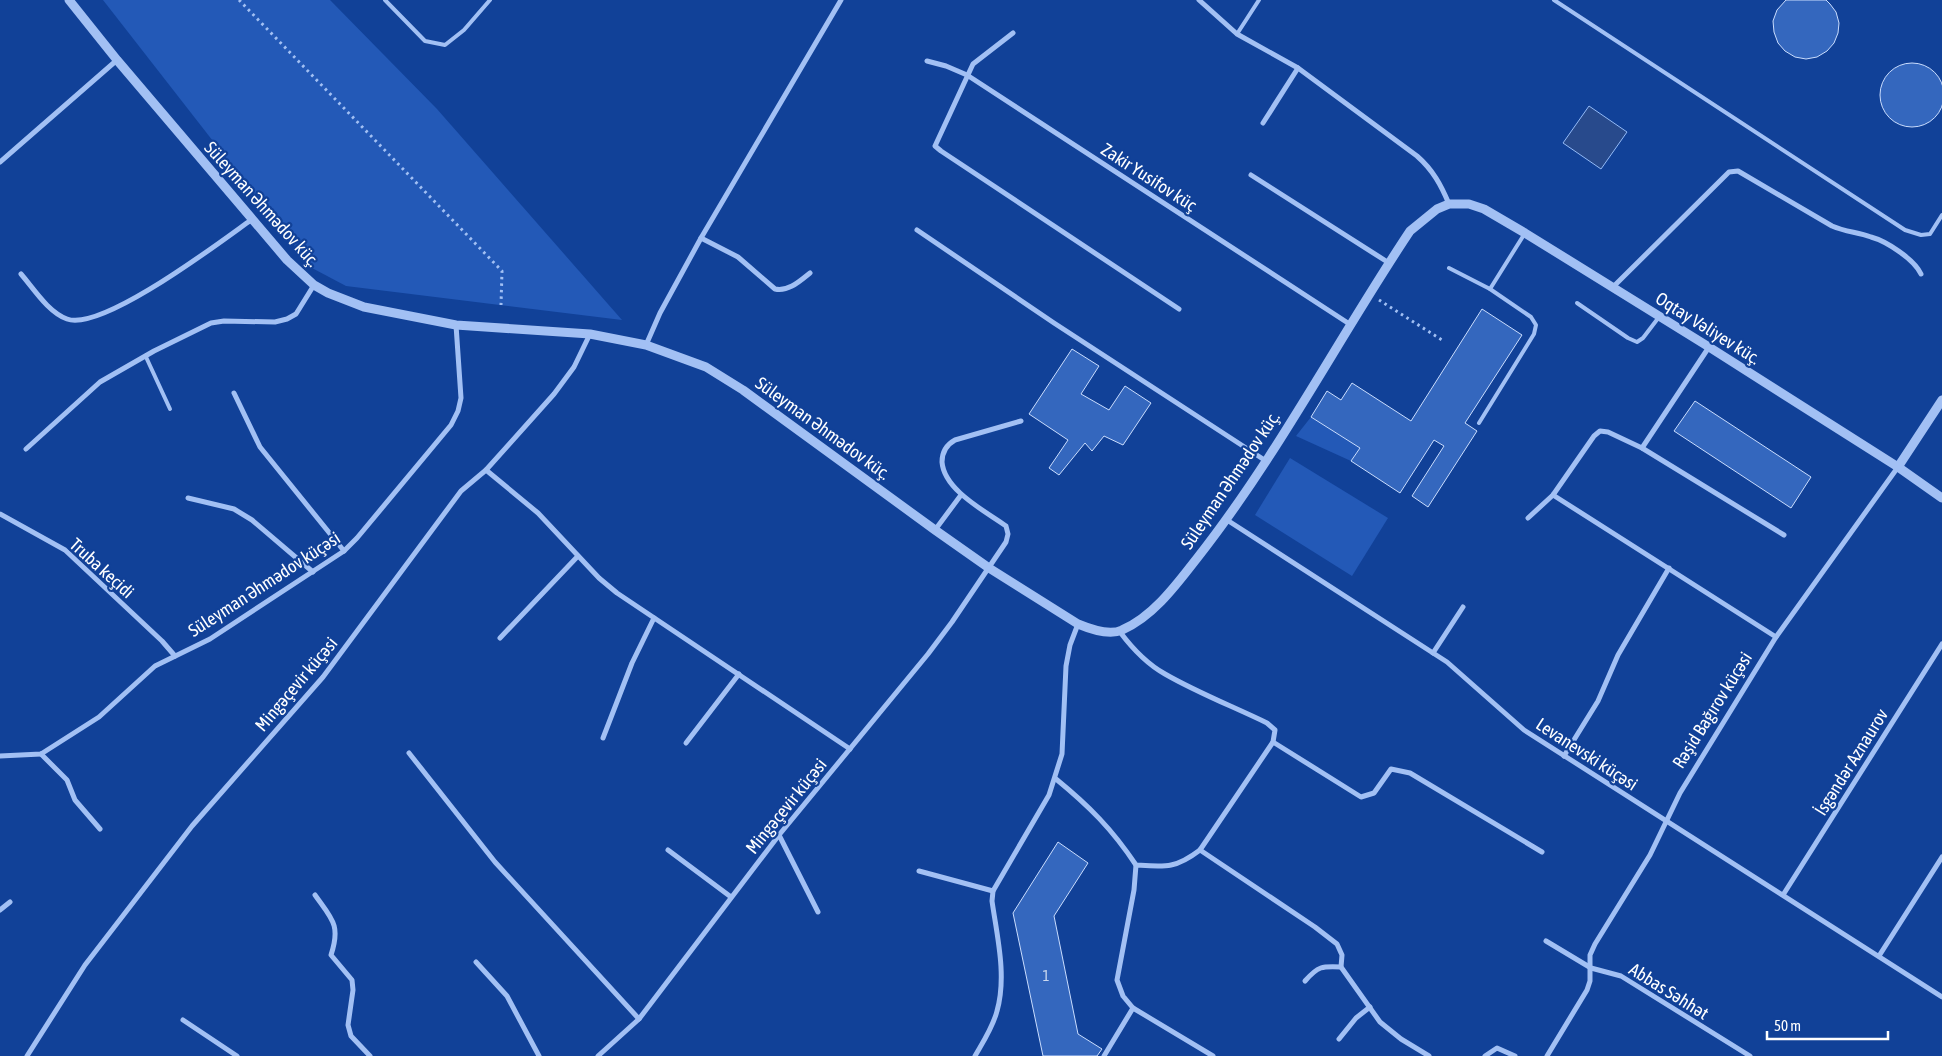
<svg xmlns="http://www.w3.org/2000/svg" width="1942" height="1056" viewBox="0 0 1942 1056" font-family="'Asap Condensed',sans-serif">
<rect width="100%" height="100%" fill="#114198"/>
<g fill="#2359b7">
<path d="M103,0H330L437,109L622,320L346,286L312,268Z"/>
<path d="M1311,417L1360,448L1351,461L1296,436Z"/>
<path d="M1290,458L1388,518L1352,576L1255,515Z"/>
</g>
<path fill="#284a8c" stroke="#93baf7" d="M1589,106L1627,132L1601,169L1563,143Z"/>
<g fill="#3467be" stroke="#caddfe">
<path d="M1786,0H1826L1830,4L1836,12L1839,23L1838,33L1834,43L1827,51L1817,57L1806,59L1795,57L1785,51L1778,43L1774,32L1773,21L1777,10Z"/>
<circle cx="1912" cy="95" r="32"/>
<path d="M1482,309L1522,335L1465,423L1477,431L1428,507L1412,496L1444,446L1434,440L1400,493L1351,461L1360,448L1311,417L1327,391L1341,400L1352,383L1411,421Z"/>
<path d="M1072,349L1099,366L1081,394L1109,410L1125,386L1151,403L1123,445L1104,436L1092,451L1085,443L1059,475L1049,468L1068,440L1029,414Z"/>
<path d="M1695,401L1811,477L1791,508L1674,431Z"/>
<path d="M1058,842L1088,863L1054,916L1078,1034L1102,1049L1097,1056H1043L1013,913Z"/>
</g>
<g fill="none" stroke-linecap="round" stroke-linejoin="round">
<g stroke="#a2c0f4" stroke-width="3" stroke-dasharray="2.5 4" stroke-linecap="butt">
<path d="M239,0L502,271L501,305"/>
<path d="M1379,300L1442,340"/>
</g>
<g stroke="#a2c0f4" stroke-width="4">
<path d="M385,0L425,41L445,45L464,30L490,0"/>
<path d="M1554,0L1905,230L1921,235L1930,234L1942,215"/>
<path d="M1237,34L1259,0"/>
<path d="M1449,268L1490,289L1531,317L1536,325L1534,334L1479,423"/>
<path d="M1490,289L1525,233"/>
<path d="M1577,303L1628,338L1637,342L1643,338L1659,317"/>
<path d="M146,357L170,409"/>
</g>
<g stroke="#a2c0f4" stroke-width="5">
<path d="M1199,0L1237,34L1298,68L1417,156C1433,170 1441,185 1449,204"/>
<path d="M1013,33L973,64L935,146L941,151L1179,309"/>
<path d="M927,61L946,66L967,75L1351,325"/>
<path d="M1263,123L1298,68"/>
<path d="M0,162L117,60"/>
<path d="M1251,175L1389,263"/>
<path d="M917,230L1054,323L1266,461"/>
<path d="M701,238L738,257L775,289C789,292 801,280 810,273"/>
<path d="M21,274C34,289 48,312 67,319C102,332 220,242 251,220"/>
<path d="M1612,288L1729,172L1738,171L1832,226C1846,232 1857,232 1871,237C1886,241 1914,259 1921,274"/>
<path d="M646,345L660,313L701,238L841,0"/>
<path d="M234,393L260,447L344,551"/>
<path d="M1642,448L1709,347"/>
<path d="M26,449L100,382L154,351L211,323L224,321L275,322L287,319L296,314L314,285"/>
<path d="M486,470L538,513L599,578L617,593L850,749"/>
<path d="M1553,495L1776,637"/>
<path d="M188,498L234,509L252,520L313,572"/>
<path d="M0,514L65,550L162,641L175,656"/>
<path d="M1528,518L1553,495L1594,436L1600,431L1608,432L1642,448L1784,535"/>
<path d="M1227,520L1447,662L1524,730L1942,997"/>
<path d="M935,530L961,495"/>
<path d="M500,638L578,556"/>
<path d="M1433,653L1463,607"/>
<path d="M603,738L632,663L654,618"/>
<path d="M1273,742L1361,797L1374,793L1391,769L1410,773L1542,852"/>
<path d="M686,743L739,674"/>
<path d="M409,753L495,862L639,1019"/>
<path d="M41,754L67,780L75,800L100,829"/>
<path d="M0,756L41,754L99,717L155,666L210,639L344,551L357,538L451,425L458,411L461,398L456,325"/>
<path d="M1564,756L1598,701L1618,655L1669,568"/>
<path d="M1056,779C1089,806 1112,829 1136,865C1165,867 1175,869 1200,850L1273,742L1275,730L1267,723C1234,707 1196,692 1165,674C1147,664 1132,648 1120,632"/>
<path d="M779,835L818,912"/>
<path d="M668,850L731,897"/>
<path d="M1200,850L1315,927L1337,944L1342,955L1341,967L1380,1022L1401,1039L1429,1056"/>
<path d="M1136,865L1134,890L1117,980L1123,996L1133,1008L1213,1056"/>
<path d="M919,871L993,891"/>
<path d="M315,895C332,919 341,925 331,955L352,980L353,990L348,1025L351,1036L370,1056"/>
<path d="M1783,895L1942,644"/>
<path d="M0,910L10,902"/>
<path d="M1546,941L1591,968L1621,976L1750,1056"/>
<path d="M1879,956L1942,857"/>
<path d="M476,962L507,996L539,1056"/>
<path d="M1305,981C1318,966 1322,966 1341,967"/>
<path d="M183,1020L237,1056"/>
<path d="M1339,1039L1356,1018L1370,1007"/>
<path d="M27,1056L85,965L192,826L323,677L461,491L486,470L554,394L574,367L590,334"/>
<path d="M598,1056L639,1019L779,835L928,654L952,622L1006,542L1008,534L1006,526C985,511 944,490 942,462C942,452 946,445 955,440L1021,421"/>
<path d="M975,1056C983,1042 993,1027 997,1011C1007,976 997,936 992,901L993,891L1049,795L1062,754L1066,666L1070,645L1078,624"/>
<path d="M1104,1056L1133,1008"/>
<path d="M1485,1056L1497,1048L1515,1056"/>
<path d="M1547,1056L1587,990L1590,981V955L1595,944L1650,855L1680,793L1776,637L1898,467"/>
</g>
<g stroke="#a2c0f4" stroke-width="9">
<path d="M69,0L117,60L287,260L314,285L328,293L364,307L456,325L590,334L646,345L706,367L743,390L935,530L989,568L1078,624C1090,629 1109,636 1122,630C1153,617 1177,584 1198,557C1278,455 1338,339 1410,231L1437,209L1449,204H1469L1484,209L1525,233L1709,347L1898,467L1942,498"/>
<path d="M1898,467L1942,400"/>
</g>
</g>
<g text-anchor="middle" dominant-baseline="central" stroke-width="4.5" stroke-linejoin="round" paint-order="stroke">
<g font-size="15" fill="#ccd9ef">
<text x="1046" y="975">1</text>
</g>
<g font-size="18" fill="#fff" stroke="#114198">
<text transform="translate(1149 177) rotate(33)">Zakir Yusifov küç</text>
<text transform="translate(262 204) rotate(48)">Süleyman Əhmədov küç.</text>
<text transform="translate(1708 328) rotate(32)">Oqtay Vəliyev küç.</text>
<text transform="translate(823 428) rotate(36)">Süleyman Əhmədov küç.</text>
<text transform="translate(1230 480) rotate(-56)">Süleyman Əhmədov küç.</text>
<text transform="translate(102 568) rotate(42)">Truba keçidi</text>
<text transform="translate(264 584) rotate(-33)">Süleyman Əhmədov küçəsi</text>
<text transform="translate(296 684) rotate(-50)">Mingəçevir küçəsi</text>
<text transform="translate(1712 710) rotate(-58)">Rəşid Bağırov küçəsi</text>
<text transform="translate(1587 754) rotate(33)">Levanevski küçəsi</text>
<text transform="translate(1851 762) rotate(-58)">İsgəndər Aznaurov</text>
<text transform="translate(786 806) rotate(-51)">Mingəçevir küçəsi</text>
<text transform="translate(1669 991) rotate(32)">Abbas Səhhət</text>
</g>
</g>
<path d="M1767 1031v8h121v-8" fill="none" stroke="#ffffff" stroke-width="2.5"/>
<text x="1774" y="1031" font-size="15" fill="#ffffff" stroke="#114198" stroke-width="4" paint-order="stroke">50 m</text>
</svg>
